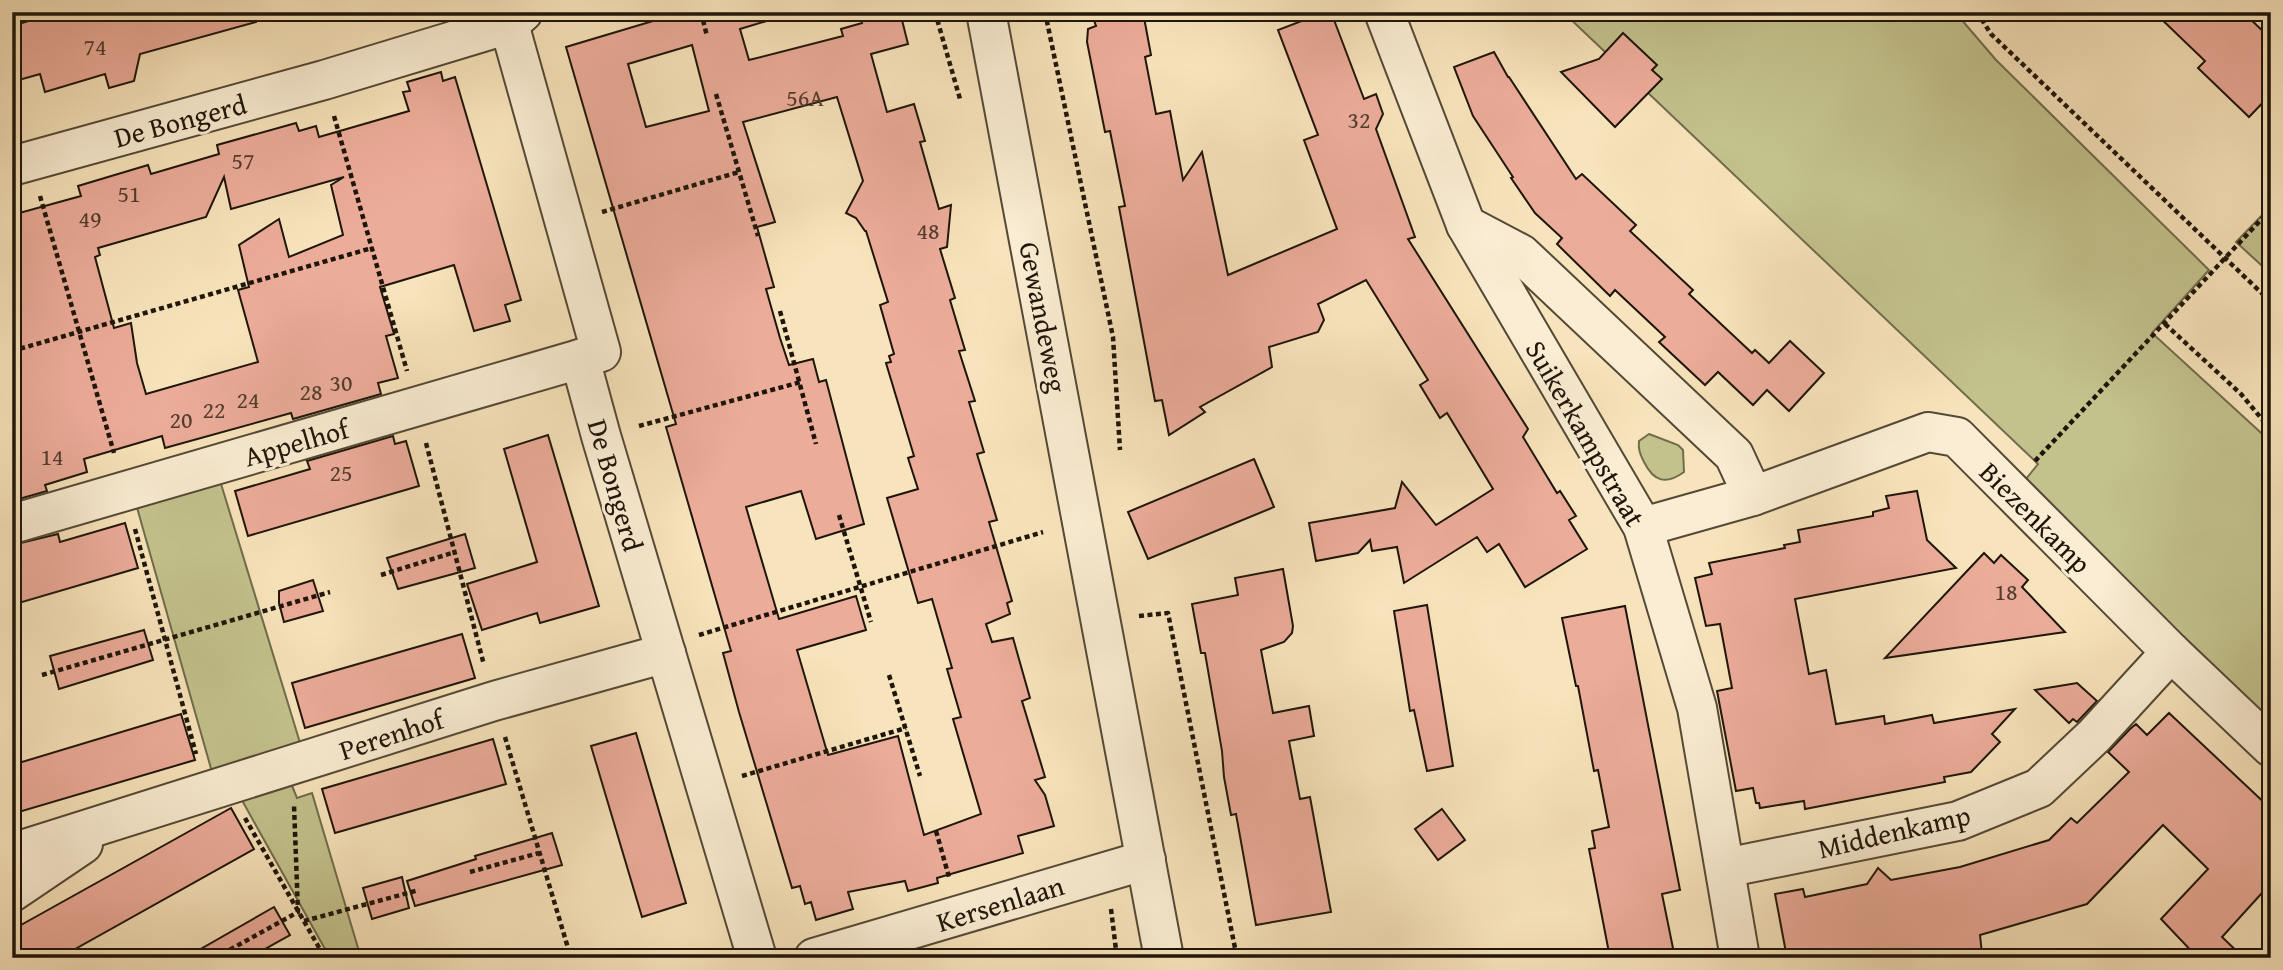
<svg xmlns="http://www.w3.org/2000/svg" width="2283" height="970" viewBox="0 0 2283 970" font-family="'Gentium Book Plus',serif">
<rect width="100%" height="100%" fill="#f8e4bc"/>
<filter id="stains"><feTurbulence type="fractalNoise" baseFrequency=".00286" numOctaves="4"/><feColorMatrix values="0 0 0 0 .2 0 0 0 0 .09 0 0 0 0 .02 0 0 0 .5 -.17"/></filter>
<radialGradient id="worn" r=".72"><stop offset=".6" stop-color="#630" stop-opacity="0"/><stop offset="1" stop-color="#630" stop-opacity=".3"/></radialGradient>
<g fill="#c3c28d" stroke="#706c4c" stroke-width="2">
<path d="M1563,12H1955L1996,60L2209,270L2152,333L2271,442V724L2124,587L2026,479L2038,464Z"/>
<path d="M2271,206V274L2236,242Z"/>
<path d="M1649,434L1678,445L1683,450L1684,472C1666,485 1654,482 1644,462C1640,454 1638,449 1639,441Z"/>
<path d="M218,474L301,746L212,772L134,497Z"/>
<path d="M290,781L297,798L312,793L361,958H330L239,795Z"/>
</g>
<g fill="#ecac9a" stroke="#1e150a" stroke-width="2" fill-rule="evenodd">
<path d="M58,12H255L256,22L140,54L134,81L109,88L105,74L45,92L40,74L12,82V26Z"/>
<path d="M683,12H772L773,19L740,29L749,60L843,36L841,29L862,23L859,12H900L908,44L871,54L887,112L914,104L925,141L920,142L939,209L951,205L947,247L940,249L955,298L950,300L965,350L959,351L975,401L969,402L984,452L977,454L997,520L989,522L1012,601L1007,603L1010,614L986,624L992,642L1013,638L1030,698L1022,701L1045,777L1035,780L1045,795L1054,826L1018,836L1023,853L937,878L938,883L908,891L905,881L848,892L853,909L816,920L811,902L805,904L800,886L792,888L739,712L723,653L731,651L666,427L676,424L566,47ZM692,45L709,111L646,127L628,64ZM837,97L863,181L846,213L856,218L865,231H866L888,302L880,305L894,354L889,356L891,362L886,363L914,456L908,458L918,489L887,498L918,603L932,599L952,668L947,669L961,717L953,719L981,814L924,835L898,736L828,755L797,650L866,630L856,596L779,619L746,507L801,491L816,539L864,524L826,380L819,382L813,359L789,365L780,338L766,289L774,287L757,227L775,222L743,122Z"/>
<path d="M1091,12H1143L1151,55L1145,57L1156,114L1170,111L1183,180L1202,152L1228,275L1337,229L1304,140L1318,135L1278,30L1325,12H1331L1364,99L1376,94L1383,114L1376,129L1415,237L1408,239L1528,429L1523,437L1557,493L1560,491L1576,516L1569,520L1587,549L1525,587L1499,544L1487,552L1477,537L1404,583L1397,547L1372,551L1370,540L1358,553L1316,561L1309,523L1395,508L1402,482L1436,525L1493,489L1447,413L1440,418L1420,385L1428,380L1366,280L1318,304L1324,320L1318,332L1269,347L1272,367L1200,407L1205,412L1169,435L1162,400L1155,401L1119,207L1125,206L1110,131L1105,132L1087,42L1088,29L1096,26Z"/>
<path d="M2154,12H2243L2271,39V94L2249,117L2198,68L2205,61Z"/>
<path d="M1623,33L1657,65L1652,70L1662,79L1615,127L1561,72L1599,59Z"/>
<path d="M1494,52L1508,77H1509L1576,179L1582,174L1636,225L1630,231L1693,290L1689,294L1752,353L1755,350L1769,363L1790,341L1824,373L1789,411L1767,390L1753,405L1718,372L1705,385L1659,342L1665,337L1615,290L1610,296L1557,244L1562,238L1535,213L1511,178L1513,177L1473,116L1454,67Z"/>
<path d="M441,72L443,81L455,77L521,300L505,305L510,321L474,331L454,265L380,287L394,334L386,336L398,378L378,383L381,394L293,419L291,413L165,448L162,436L84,459L87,472L45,485L47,491L12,501V215L81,196L78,186L148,165L151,174L219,154L217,145L296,123L299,131L316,126L319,137L409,111L403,92L410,91L407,82ZM224,177L231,209L344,177L331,185L343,235L289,257L279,219L239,245L249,287L238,290L258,362L146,394L137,363L131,323L114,328L95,257L100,255L98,248L206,217Z"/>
<path d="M548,435L599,606L540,623L537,613L482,630L467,584L537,562L504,449Z"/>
<path d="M393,436L395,444L406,441L419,486L248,536L235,491L310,469L307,461Z"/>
<path d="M1254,459L1274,507L1148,559L1128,512Z"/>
<path d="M1917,491L1927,540L1956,568L1795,599L1809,674L1826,670L1836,724L1884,716L1885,724L1932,715L1934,723L2015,709L1992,734L2000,742L1971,772L1944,777L1945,782L1805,809L1804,801L1760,808L1759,803H1756L1753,788L1736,791L1717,691L1732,688L1720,624L1706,626L1695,578L1712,574L1709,563L1785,548L1784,545L1800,542L1798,530L1873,516V512L1889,508L1886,496Z"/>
<path d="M125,523L138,568L12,605V545L58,534L60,542Z"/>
<path d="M465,534L475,568L398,589L387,558Z"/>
<path d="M1984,553L1994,563L2001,555L2028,580L2022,587L2065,632L1885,658Z"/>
<path d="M1283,569L1293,626L1292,633L1284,642L1261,650L1273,713L1309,706L1314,736L1289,741L1300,799L1310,797L1331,912L1256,925L1236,814L1231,815L1224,777L1222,751L1205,653H1201L1192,604L1238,595L1235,578Z"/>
<path d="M313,580L323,611L284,622L279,603V591Z"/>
<path d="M1427,605L1453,766L1427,771L1414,710L1410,711L1394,611Z"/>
<path d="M1625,606L1680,890L1662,894L1675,958H1610L1589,849L1595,848L1592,831L1609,827L1598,770L1594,771L1578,686H1576L1562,618Z"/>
<path d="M144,630L153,660L59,689L50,656Z"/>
<path d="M462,634L475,678L305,728L292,683Z"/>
<path d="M2077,683L2097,701L2077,722L2073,719L2069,723L2035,690Z"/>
<path d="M2169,713L2271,809V883L2222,937L2244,958H2198L2161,919L2208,869L2163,825L2087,904L1980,935L1982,954L1961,958H1787L1775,894L1803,889L1805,897L1867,884L1878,868L1891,880L1960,867L2049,840L2071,818L2077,823L2129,772L2108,752L2130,729L2136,724L2147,735Z"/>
<path d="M181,714L195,760L12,814V765Z"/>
<path d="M636,733L686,903L642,917L591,746Z"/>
<path d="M493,739L506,784L335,833L322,789Z"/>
<path d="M231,808L254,849L59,958H12V930Z"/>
<path d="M1442,809L1465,840L1438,860L1415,829Z"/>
<path d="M552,833L562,865L415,906L407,881L476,859L475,856Z"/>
<path d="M402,877L409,908L372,919L363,888Z"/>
<path d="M274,907L290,935L249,958H185Z"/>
</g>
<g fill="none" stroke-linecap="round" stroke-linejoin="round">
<defs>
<g id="minor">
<path d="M986,12L1164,958"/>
<path d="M1384,12L1466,225L1643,527L1697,708L1740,958"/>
<path d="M509,24L601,352L580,359L601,436L757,958"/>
<path d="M12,166L324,80L509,24L523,12"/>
<path d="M1466,225L1521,254L1734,455L1753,496"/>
<path d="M12,524L580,359"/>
<path d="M1643,527L1753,496L1928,432L1957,437L2171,652L2271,747"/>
<path d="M12,853L494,701L666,653"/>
<path d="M1725,868L1958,821L2039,788L2094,736L2171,652"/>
<path d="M12,892L83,844"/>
<path d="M814,958L1146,860"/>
</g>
</defs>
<use href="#minor" stroke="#544936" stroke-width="42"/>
<g stroke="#1e150a" stroke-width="4.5" stroke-dasharray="5 3.5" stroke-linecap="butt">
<path d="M701,12L707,36"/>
<path d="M935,12L960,99"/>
<path d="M1045,12L1113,337L1120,450"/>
<path d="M1977,12L1991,34L2271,302"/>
<path d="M716,94L758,236"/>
<path d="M334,116L407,371"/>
<path d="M40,196L114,453"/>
<path d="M602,212L739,172"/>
<path d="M780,311L816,444"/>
<path d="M2165,324L2241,394L2271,430"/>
<path d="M12,351L372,248"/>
<path d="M2263,423L2271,415"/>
<path d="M639,426L801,382"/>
<path d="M426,443L484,665"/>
<path d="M2035,461L2271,209"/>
<path d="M839,515L871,622"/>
<path d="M135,529L196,754"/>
<path d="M381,575L455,552"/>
<path d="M1139,616L1168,613L1237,958"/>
<path d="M699,635L1043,532"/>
<path d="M42,675L330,592"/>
<path d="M889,675L920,776"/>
<path d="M505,737L571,958"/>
<path d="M742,776L906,728"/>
<path d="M245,818L325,958"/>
<path d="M936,831L949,877"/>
<path d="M470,872L539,853"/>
<path d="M1111,909L1117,958"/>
<path d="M304,921L419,890"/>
<path d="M215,958L298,912L294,805"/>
</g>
<use href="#minor" stroke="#faedd3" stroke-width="38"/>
</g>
<g text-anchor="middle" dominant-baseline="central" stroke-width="6" stroke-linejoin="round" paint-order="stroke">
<g font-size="24" fill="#523b2e">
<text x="95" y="46">74</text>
<text x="805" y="97">56A</text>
<text x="1359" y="119">32</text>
<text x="243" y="160">57</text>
<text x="129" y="193">51</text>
<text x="90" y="218">49</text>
<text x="928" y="230">48</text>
<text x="341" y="382">30</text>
<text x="311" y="391">28</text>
<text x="248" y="399">24</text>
<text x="214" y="409">22</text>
<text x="181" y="419">20</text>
<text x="52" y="456">14</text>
<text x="341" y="472">25</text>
<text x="2006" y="591">18</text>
</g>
<g font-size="28" fill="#1e150a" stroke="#faedd3">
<text transform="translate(180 120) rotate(-15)">De Bongerd</text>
<text transform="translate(1044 317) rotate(79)">Gewandeweg</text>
<text transform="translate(1586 433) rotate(60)">Suikerkampstraat</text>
<text transform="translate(296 442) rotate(-16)">Appelhof</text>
<text transform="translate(616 485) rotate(74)">De Bongerd</text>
<text transform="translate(2036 517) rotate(45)">Biezenkamp</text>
<text transform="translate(391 734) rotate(-18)">Perenhof</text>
<text transform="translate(1894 831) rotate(-13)">Middenkamp</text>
<text transform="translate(1000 903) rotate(-17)">Kersenlaan</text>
</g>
</g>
<rect width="2283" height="970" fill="none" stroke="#f8e4bc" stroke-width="42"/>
<rect x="14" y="14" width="2255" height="942" fill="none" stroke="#1e150a" stroke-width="3.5"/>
<rect x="21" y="21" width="2241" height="928" fill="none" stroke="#1e150a" stroke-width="2"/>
<rect width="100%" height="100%" filter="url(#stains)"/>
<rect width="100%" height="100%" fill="url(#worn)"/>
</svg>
